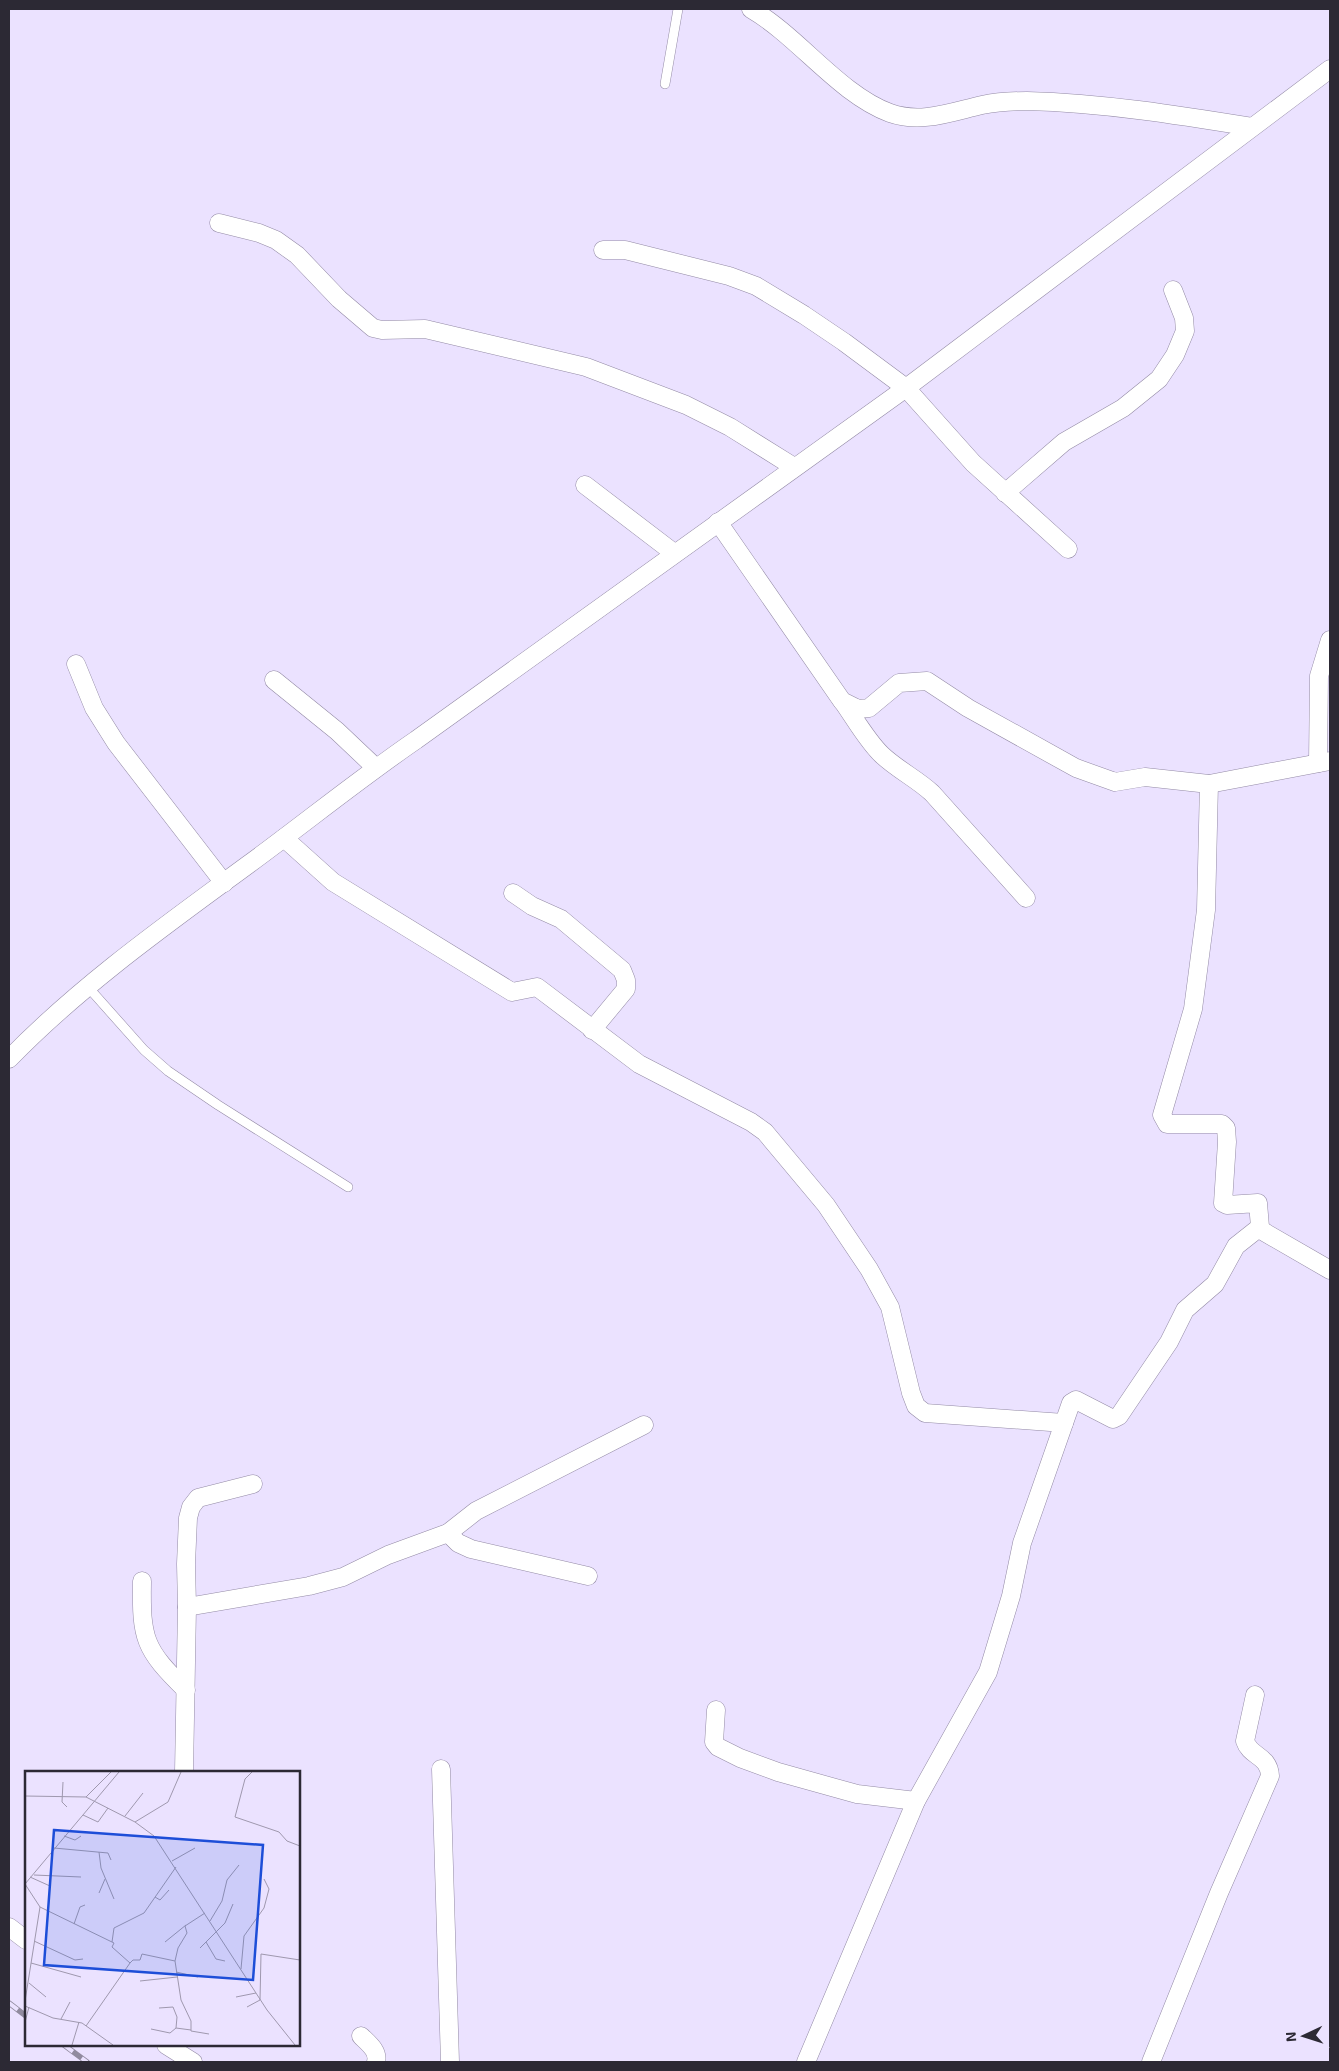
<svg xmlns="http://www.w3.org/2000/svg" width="1339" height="2071" viewBox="0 0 1339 2071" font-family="'Exo 2',sans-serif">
<rect width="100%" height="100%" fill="#ebe2ff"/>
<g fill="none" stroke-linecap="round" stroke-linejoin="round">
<defs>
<g id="service">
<path d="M665,84L678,9"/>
<path d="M88,987L144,1050L168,1071L218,1105L348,1187"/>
</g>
<g id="minor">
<path d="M751,9C799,37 839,94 890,113C921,124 951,112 982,105C996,102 1013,101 1027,101C1103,103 1178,115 1252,127"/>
<path d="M219,223L259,233L276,240L297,255L339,299L373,328L382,330L425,329L586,367L686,405L730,427L794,467"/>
<path d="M603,250H625L729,276L756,286L804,315L844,342L906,388L973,463L1068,549"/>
<path d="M585,485L674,553"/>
<path d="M1005,493L1064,442L1123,408L1159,379L1175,355L1185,331L1184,318L1173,290"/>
<path d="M718,522L842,701L858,709L869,708L899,683L927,681L968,708L1076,768L1115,782L1145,777L1209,784L1330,761"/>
<path d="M76,664L94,708L116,743L224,883"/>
<path d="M274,680L337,731L375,767"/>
<path d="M843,702C855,719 868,742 882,755C898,770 917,779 932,793L1026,898"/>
<path d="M1318,763L1319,676L1330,640"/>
<path d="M284,838L333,882L512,992L537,987L639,1064L751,1122L765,1132L826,1205L869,1269L890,1307L911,1393L916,1406L925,1413L1064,1423"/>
<path d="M513,893L532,906L561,919L622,970L626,980V989L592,1030"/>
<path d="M9,1059C81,985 166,925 249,864C305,823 359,779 416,740L906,388L1330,69"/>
<path d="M1259,1229L1330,1270"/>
<path d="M448,1533L458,1543L471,1549L588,1576"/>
<path d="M142,1581C141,1639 144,1649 186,1690"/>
<path d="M187,1607L309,1586L343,1577L388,1555L448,1533L476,1511L644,1425"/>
<path d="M716,1710L714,1742L718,1747L740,1758L778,1772L857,1794L916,1801"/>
<path d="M441,1769L450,2062"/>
<path d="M184,1772L187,1607L186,1564L188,1518L191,1507L198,1498L253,1484"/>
<path d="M9,1927L26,1940"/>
<path d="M361,2036C368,2043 379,2051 376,2062"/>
<path d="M166,2045L193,2062"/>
<path d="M806,2062L916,1801L988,1672L1011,1596L1022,1543L1071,1403L1076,1400L1113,1419L1119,1416L1169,1342L1185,1310L1215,1284L1236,1246L1260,1227L1258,1203L1227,1205L1223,1203L1227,1142L1226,1128L1222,1124H1167L1162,1115L1193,1009L1206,910L1209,784"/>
<path d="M1151,2062L1219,1893L1270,1776C1269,1755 1250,1757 1245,1741L1255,1695"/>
</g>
</defs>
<use href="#service" stroke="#938aa5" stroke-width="10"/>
<use href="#minor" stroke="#938aa5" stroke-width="19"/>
<use href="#service" stroke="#fff" stroke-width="9"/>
<use href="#minor" stroke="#fff" stroke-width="18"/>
<defs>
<g id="rail">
<path d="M9,2003L26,2016"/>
<path d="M64,2045L87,2062"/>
</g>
</defs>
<use href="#rail" stroke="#918b9f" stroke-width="5.5"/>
<use href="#rail" stroke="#ebe2ff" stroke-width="4" stroke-dasharray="11" stroke-linecap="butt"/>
</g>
<g transform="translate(25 1771)">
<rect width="275" height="275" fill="#ebe2ff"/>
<path fill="none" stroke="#9f98ae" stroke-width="1" d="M227,1L220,8L210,46L254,61L262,70L275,75M38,11L37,31L42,36M0,25L61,26L110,51L129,65L242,239L270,274M61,26L86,1M58,44L73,51L83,37M100,45L118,22M110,51L143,31L156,1M39,65L50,69L56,65M29,77L83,82L86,89M74,81L76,97L89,128M147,90L170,77M9,104L56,106M5,106L25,115M0,113L94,1M0,113L15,136L0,230M74,122L80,108M130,126L135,129L144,119M15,136L89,172L87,176L105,192L108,189H115L117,183L150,190M180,142L160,155L162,162L153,177L150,190L156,229L166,250V260L184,263M185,150L197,130L202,109L214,94M49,153L55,136L60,134M9,170L50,189L58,188M87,171L89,157L119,142L151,96M140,171L161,154M181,171L191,188L200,190M175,177L200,152L208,133M6,192L56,206M216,198L219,165L239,137L244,118L239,108M151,201L173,206M115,210L152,206M4,212L21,226M211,226L231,222M0,235L28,247L57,252L88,274M222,236L235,229L236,183L275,189M36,248L45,231M0,251L4,236M61,255L105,192M151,257L166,259M126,258L145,262L151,257L152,246L148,236L134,237M47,274L54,251"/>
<path fill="#1d4ed8" fill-opacity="0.15" stroke="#1d4ed8" stroke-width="2.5" d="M29,59L238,74L228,209L19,194Z"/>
<rect width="275" height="275" fill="none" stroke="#2c2934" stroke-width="2.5"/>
</g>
<rect width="1339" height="2071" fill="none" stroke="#2c2934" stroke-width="20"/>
<g transform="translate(1304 2036) rotate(266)" stroke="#ebe2ff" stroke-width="4" paint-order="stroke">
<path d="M0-4L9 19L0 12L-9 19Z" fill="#2c2934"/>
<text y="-8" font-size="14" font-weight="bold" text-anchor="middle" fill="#2c2934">N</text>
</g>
</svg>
